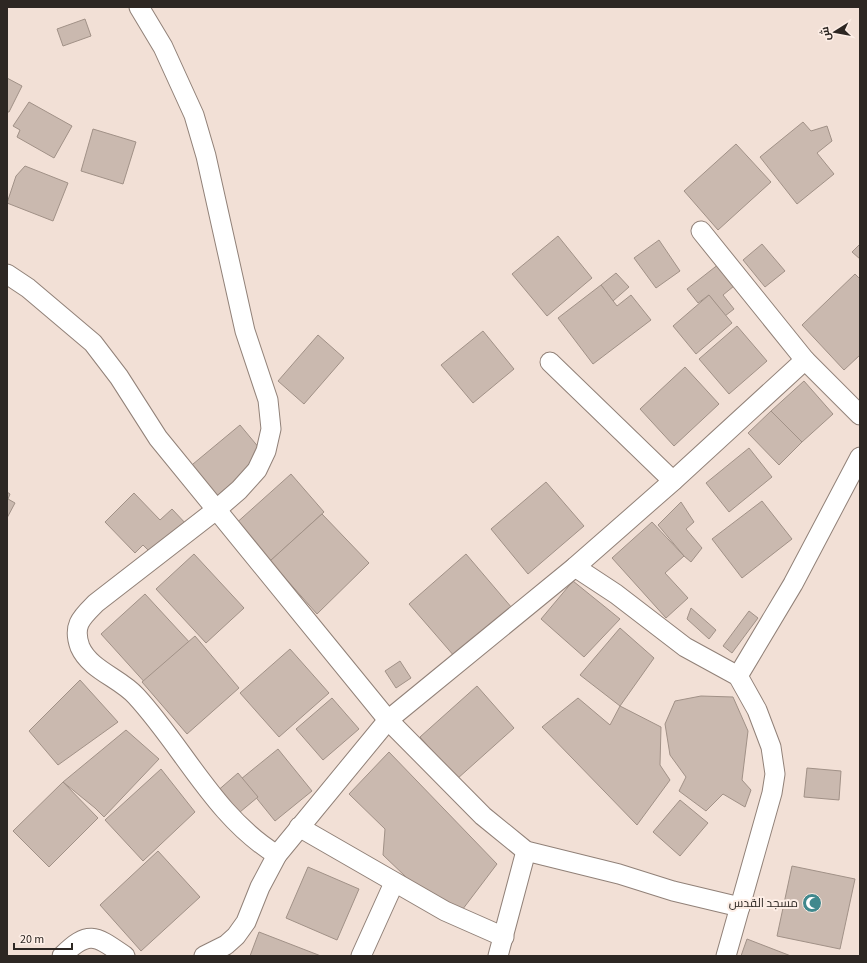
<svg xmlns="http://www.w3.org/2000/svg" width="867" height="963" viewBox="0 0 867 963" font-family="'Source Sans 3',Cairo,sans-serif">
<rect width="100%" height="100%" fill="#f2e0d6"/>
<g fill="#cab9af" stroke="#a19187">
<path d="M85,19L91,36L63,46L57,29Z"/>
<path d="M7,78L22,86L9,112H7Z"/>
<path d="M29,102L72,126L54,158L17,137L20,130L13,126Z"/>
<path d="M803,122L811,131L827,126L832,141L817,153L834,174L797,204L760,157Z"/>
<path d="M93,129L136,142L123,184L81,171Z"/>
<path d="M736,144L771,182L718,230L684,191Z"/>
<path d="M25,166L68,183L53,221L7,203L16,176Z"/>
<path d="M558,236L592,278L547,316L512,274Z"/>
<path d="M659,240L680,271L656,288L634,258Z"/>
<path d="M762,244L785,271L765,287L743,260Z"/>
<path d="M860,244V259L852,252Z"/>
<path d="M724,260L734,286L723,295L734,309L725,316L709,295L698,303L687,289Z"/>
<path d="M616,273L629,287L613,301L601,285Z"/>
<path d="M855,274L860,279V355L844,370L802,325Z"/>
<path d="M601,285L617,306L631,295L651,320L593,364L558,318Z"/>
<path d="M709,295L732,323L696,354L673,326Z"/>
<path d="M737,326L767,361L729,394L699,359Z"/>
<path d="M483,331L514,369L473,403L441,365Z"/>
<path d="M318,335L344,358L304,404L278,381Z"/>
<path d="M685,367L719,404L674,446L640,409Z"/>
<path d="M804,381L833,414L802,442L771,411Z"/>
<path d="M771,411L802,442L779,465L748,433Z"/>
<path d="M240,425L265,455L212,500L187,469Z"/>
<path d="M749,448L772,477L729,512L706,483Z"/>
<path d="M291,474L324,512L267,564L233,526Z"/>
<path d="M546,482L584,526L528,574L491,529Z"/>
<path d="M7,492L10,494L8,499L15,503L7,518Z"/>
<path d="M134,493L160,520L172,509L187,525L154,556L143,545L135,553L105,522Z"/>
<path d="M762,501L792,539L742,578L712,539Z"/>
<path d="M681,502L694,522L686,529L702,548L691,562L684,556L658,525Z"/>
<path d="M322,514L369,563L317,614L270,561Z"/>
<path d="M652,522L684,556L665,573L688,598L666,618L612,558Z"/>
<path d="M194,554L244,608L206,643L156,589Z"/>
<path d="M466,554L512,608L455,657L409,604Z"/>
<path d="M573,581L620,619L584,657L541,619Z"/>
<path d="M145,594L192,645L148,686L101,634Z"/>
<path d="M691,608L716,630L709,639L687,619Z"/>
<path d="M749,611L758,618L732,653L723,646Z"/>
<path d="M620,628L654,658L620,706L580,675Z"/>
<path d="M195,636L239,688L187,734L142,682Z"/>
<path d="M290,649L329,693L279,737L240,693Z"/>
<path d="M400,661L411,678L396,688L385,671Z"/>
<path d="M80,680L118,722L58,765L29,731Z"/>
<path d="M477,686L514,728L457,779L420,737Z"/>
<path d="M701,696L733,697L748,731L742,780L751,790L745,807L723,794L706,811L679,791L686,777L670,755L665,724L675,701Z"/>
<path d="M332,698L359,729L323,760L296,729Z"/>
<path d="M578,698L610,725L620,706L661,727L660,765L670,780L637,825L542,727Z"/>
<path d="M126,730L159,759L104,817L95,808L63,782Z"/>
<path d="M278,749L312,791L275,821L241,779Z"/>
<path d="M389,752L497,864L453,922L383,855L385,829L349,794Z"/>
<path d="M807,768L841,771L839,800L804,797Z"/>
<path d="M161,769L195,812L143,861L105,820Z"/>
<path d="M238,773L258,797L234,817L215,793Z"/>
<path d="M63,782L98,818L49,867L13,831Z"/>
<path d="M680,800L708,823L680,856L653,832Z"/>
<path d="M158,851L200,897L141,951L100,905Z"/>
<path d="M792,866L855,879L840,949L777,936Z"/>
<path d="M308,867L359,889L337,940L286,918Z"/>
<path d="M259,932L321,956H250Z"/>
<path d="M747,939L791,956H741Z"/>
</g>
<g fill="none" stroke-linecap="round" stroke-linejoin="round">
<defs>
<g id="minor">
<path d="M139,7L163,47L194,115L206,156L245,331L268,400L271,429L266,451L257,470L239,490L216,510L96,603C82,617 72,625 80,647C90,670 120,678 136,696C184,748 215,817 277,855"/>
<path d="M701,231L805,360L860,415"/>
<path d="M7,274L28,288L93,343L119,377L158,438L388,720L483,816L526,851L619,874L673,891L740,907"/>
<path d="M550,362L673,481"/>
<path d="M575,567L616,594L685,647L738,676L757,710L771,747L775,774L772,793L726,956"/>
<path d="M738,676L793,584L860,457"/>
<path d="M299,827L445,911L504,937"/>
<path d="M62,956C89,929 96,936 125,956"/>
<path d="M204,956L226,945L236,936L246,922L260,887L277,855L388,720L575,567L673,481L805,360"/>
<path d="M361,956L394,883"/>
<path d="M498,956L526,851"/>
</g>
</defs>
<use href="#minor" stroke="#918178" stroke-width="21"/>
<use href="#minor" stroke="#fff" stroke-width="19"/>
</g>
<defs>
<symbol id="mosque-disc" viewBox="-11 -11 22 22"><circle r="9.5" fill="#40888d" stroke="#fdeee6"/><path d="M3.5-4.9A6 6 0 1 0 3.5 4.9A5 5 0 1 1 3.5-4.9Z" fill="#fff"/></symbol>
</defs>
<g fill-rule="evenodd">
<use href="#mosque-disc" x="801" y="892" width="22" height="22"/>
</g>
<g text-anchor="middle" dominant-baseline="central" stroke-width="4" stroke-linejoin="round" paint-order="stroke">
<g font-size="12" fill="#2d2723" stroke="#fdeee6" text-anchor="end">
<text x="798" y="903">مسجد القدس</text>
</g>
</g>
<rect width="867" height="963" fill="none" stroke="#2d2723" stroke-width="16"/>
<g transform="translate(835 32) rotate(259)" stroke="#fdeee6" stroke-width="3" paint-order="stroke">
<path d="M0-3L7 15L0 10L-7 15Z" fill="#2d2723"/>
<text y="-6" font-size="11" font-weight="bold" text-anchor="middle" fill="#2d2723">ش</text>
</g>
<path d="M14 943v6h58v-6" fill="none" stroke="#2d2723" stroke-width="2"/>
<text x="20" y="943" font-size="12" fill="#2d2723" stroke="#fdeee6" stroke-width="3" paint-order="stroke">20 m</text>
</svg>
